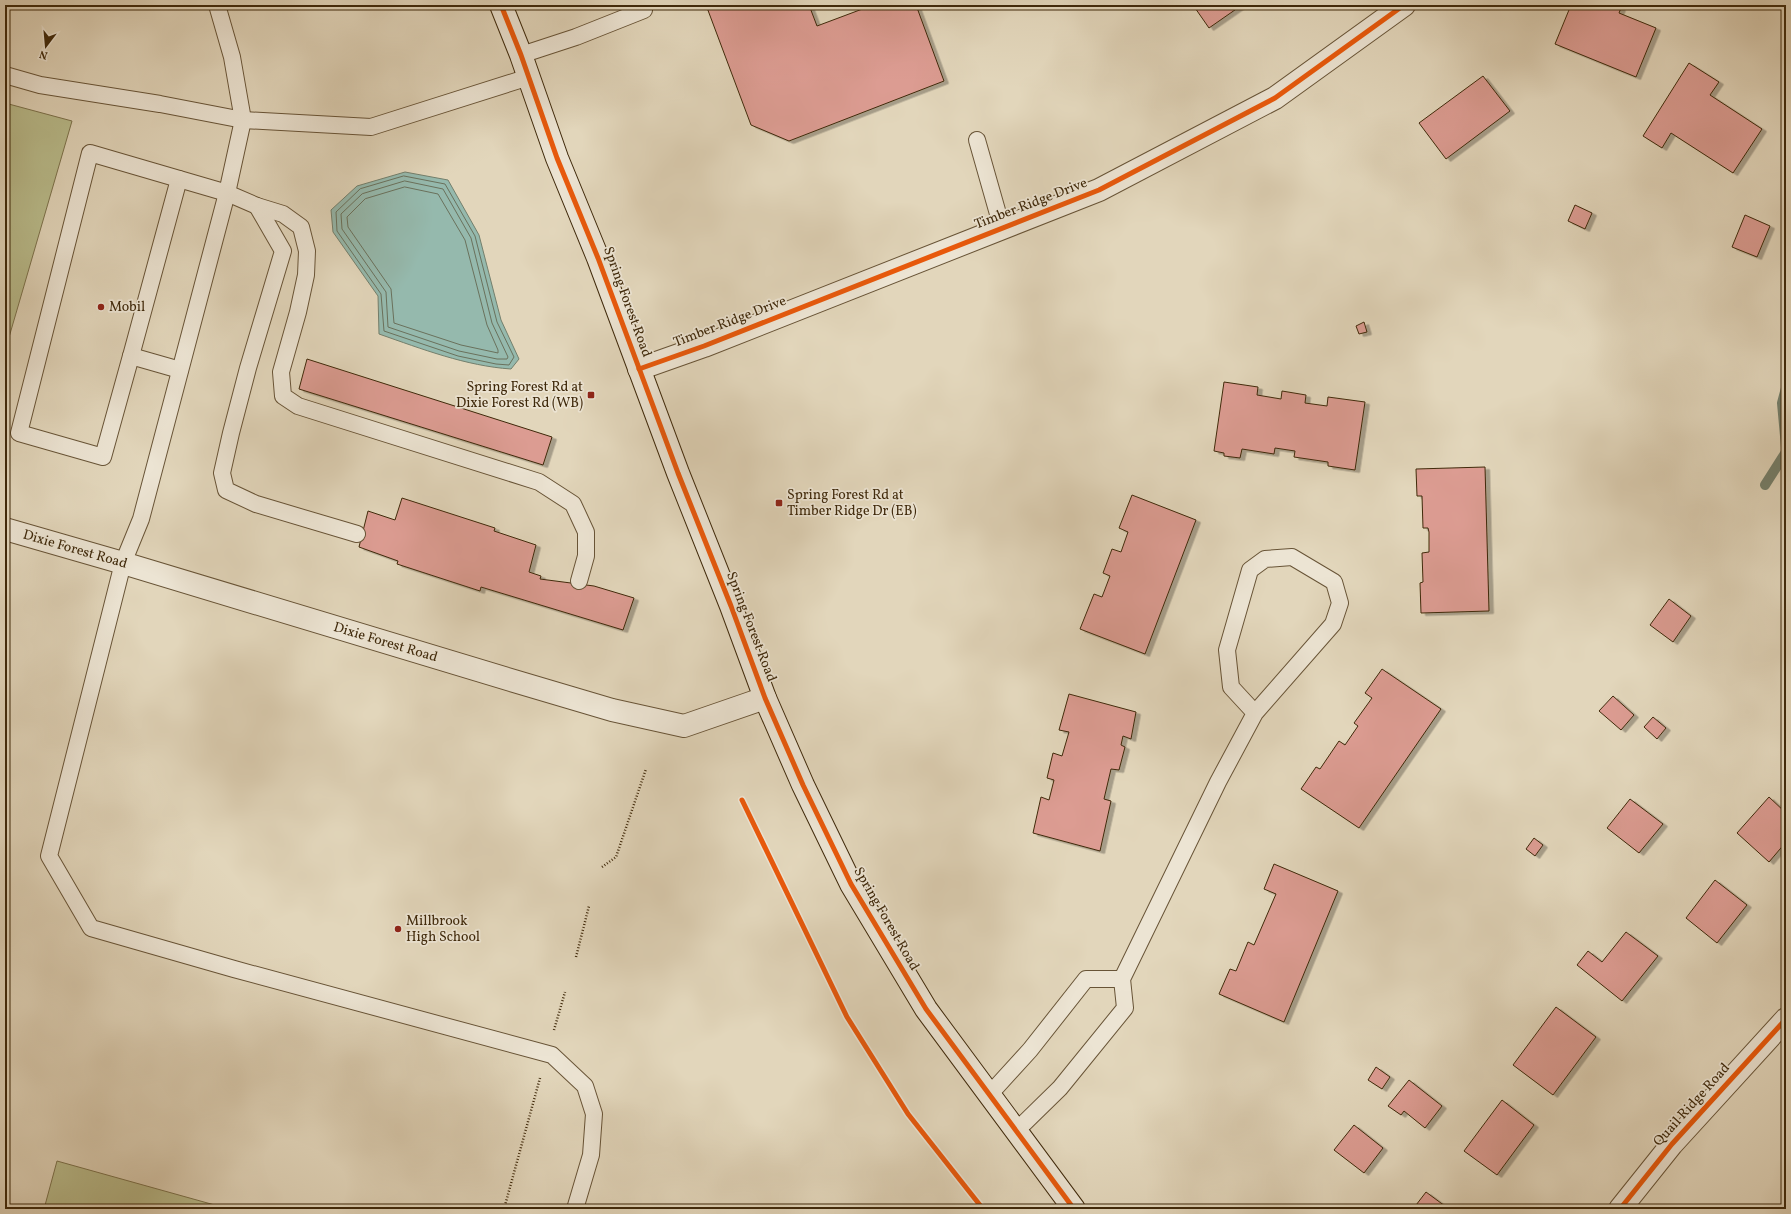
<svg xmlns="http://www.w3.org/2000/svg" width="1791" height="1214" viewBox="0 0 1791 1214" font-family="Vollkorn,serif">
<defs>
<filter id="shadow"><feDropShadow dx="4.5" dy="2.5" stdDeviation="0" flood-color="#0004"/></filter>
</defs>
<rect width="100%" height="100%" fill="#e2d6bb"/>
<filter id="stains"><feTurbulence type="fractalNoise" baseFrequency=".005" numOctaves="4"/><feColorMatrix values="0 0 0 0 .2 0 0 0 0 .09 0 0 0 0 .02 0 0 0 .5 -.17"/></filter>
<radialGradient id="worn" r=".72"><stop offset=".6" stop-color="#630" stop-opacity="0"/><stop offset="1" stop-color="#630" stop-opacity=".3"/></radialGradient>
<g fill="#b9bc8c" stroke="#7c724c">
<path d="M5,103L72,121L5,351Z"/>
<path d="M57,1161L229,1209H44Z"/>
</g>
<path fill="#95b9ad" stroke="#737f6c" d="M405,172L448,180L479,235L501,320L519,359L511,369C466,366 422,349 379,334L378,296L333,232L331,210L357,186Z"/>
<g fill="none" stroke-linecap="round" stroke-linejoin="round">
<g stroke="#6a715c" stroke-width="1">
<path d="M404,176L445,184L475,236L497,322L514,357L509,365L496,364L458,356L384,331L381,294L337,231L336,212L360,189Z"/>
<path d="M405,181L443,189L471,238L492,323L508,357L507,359H497L459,351L388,327L386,292L342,229L341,214L362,194Z"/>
<path d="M405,187L438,194L465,240L487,325L498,350V353L461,345L394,323L391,289L348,227L347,217L365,199Z"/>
</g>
<g stroke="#737f6c" stroke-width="10">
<path d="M1786,388L1782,403L1786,447"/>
<path d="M1765,485L1786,452"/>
</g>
</g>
<g fill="#dc9c92" stroke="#3f290b" filter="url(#shadow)">
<path d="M706,5H809L817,26L873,5H916L944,81L789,141L751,125Z"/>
<path d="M1193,5H1242L1209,28Z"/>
<path d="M1571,5H1614L1621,8L1619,13L1656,28L1636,77L1555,44Z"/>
<path d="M1689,63L1719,82L1710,95L1762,129L1733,173L1671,133L1662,148L1643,136Z"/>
<path d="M1483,76L1510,111L1446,159L1419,123Z"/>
<path d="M1575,205L1592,213L1585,229L1568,221Z"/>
<path d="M1745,215L1770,226L1757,257L1732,247Z"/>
<path d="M1364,322L1367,332L1359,334L1356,326Z"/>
<path d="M307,359L552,437L543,465L299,389Z"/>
<path d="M1224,382L1258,387L1257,395L1281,399L1282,391L1306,395L1305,403L1327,406L1328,397L1365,402L1355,470L1328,466V462L1294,457L1295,451L1275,448L1274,454L1242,449L1240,458L1224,456V453L1214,451Z"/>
<path d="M1485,467L1489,611L1421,613L1420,583L1423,582L1422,553L1429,552V532L1428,528H1423L1422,496H1417L1416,469Z"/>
<path d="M1132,495L1196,520L1145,654L1080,629L1094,594L1102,597L1110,576L1103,573L1112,549L1121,552L1128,532L1119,528Z"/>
<path d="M402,498L495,528L494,531L536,545L529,572L541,576L540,579L594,586L634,598L623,630L481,587L480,591L397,564L398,561L359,547L368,511L395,520Z"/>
<path d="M1669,599L1691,616L1673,642L1650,625Z"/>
<path d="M1382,669L1441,709L1359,828L1301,789L1316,767L1320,769L1339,741L1345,745L1358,726L1354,723L1372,698L1365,693Z"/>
<path d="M1069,694L1136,712L1131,739L1123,736L1121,745L1125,747L1119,770L1111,769L1104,799L1111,801L1100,851L1033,833L1041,797L1049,800L1054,780L1047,778L1053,753L1062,756L1069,732L1059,730Z"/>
<path d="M1613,696L1634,715L1621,730L1599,711Z"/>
<path d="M1653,717L1666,728L1657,739L1644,727Z"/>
<path d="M1769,797L1786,813V842L1769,862L1737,833Z"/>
<path d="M1630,799L1663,824L1639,853L1607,828Z"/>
<path d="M1534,838L1543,845L1535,856L1526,849Z"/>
<path d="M1274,864L1338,891L1284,1022L1219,994L1230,969L1236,971L1248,942L1254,945L1276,894L1264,889Z"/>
<path d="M1715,880L1747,905L1717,943L1686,918Z"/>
<path d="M1626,932L1658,956L1622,1001L1577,965L1588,951L1602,962Z"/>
<path d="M1556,1007L1596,1037L1553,1095L1513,1065Z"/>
<path d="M1376,1067L1390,1077L1382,1089L1368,1080Z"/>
<path d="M1409,1080L1442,1106L1425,1128L1404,1111L1401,1115L1388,1106Z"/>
<path d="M1502,1100L1534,1125L1497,1175L1464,1151Z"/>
<path d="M1354,1125L1383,1148L1364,1173L1334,1150Z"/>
<path d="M1426,1192L1449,1209H1413Z"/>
</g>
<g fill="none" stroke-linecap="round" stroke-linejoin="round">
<defs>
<g id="service">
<path d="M217,5L232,57L243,120L227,193L141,519L123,563L49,856L91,928L234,969L552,1055L585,1086L594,1114L591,1155L575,1209"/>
<path d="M521,55L576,37L644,10"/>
<path d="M5,75L40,85L160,104L243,120L371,127L529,77"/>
<path d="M977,140L1002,228"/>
<path d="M257,206L283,251L248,368L231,433L222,473L226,490L256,504L357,534"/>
<path d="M131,356L179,179"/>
<path d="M180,370L131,356L103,457L19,433L90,153L227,193L257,206L283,214L301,227L307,251L306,275L298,312L281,372L283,396L298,406L539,482L573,504L586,532V556L579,581"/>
<path d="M989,1095L1030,1050L1086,979H1122"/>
<path d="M1016,1131L1060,1088L1125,1008L1122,979L1218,782L1255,713L1333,624L1340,603L1334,582L1292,557L1265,559L1250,570L1227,650L1231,687L1255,713"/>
</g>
<path id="minor" d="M639,369L704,346L1099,190L1275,98L1404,5"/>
<g id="tertiary">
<path id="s1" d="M5,529L123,563L514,681L612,710L684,726L765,698"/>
<path d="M1620,1209L1672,1144L1786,1019"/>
</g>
<path id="secondary" d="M501,5L521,55L557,158L598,258L678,473L731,606L765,698L803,785L851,884L926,1009L1074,1209"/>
</defs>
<use href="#service" stroke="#685437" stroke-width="18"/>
<use href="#minor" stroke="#685437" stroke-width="24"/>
<use href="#tertiary" stroke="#685437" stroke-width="24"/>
<use href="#secondary" stroke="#3f290b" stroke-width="24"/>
<g stroke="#3f290b" stroke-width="2.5" stroke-dasharray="1 2" stroke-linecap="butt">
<path d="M602,867L616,857L646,769"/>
<path d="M576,957L589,906"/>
<path d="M554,1030L565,992"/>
<path d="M504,1209L540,1078"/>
</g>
<use href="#service" stroke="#ece4d3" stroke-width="16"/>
<use href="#minor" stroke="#ece4d3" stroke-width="22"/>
<use href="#tertiary" stroke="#ece4d3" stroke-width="22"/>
<use href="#secondary" stroke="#ece4d3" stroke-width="22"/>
<defs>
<g id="cycleway">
<path d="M501,5L521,55L557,158L598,258L678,473L731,606L765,698L803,785L851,884L926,1009L1074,1209"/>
<path d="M639,369L704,346L1099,190L1275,98L1404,5"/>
<path d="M742,800L847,1017L908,1114L983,1209"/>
<path d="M1620,1209L1672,1144L1786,1019"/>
</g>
</defs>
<use href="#cycleway" stroke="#ece4d3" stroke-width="8"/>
<use href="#cycleway" stroke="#e8590c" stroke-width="5"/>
</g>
<g fill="#8f2418" stroke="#ece4d3" stroke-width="1.5">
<circle cx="101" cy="307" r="4"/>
<rect x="587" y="391" width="8" height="8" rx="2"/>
<rect x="775" y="499" width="8" height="8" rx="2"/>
<circle cx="398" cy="929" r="4"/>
</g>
<g text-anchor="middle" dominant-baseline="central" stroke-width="3.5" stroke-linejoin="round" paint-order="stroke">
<g font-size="14" fill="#3f290b" stroke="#ece4d3">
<text transform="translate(1031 204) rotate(-21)">Timber Ridge Drive</text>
<text transform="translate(627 302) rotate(70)">Spring Forest Road</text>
<text transform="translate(730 322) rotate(-21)">Timber Ridge Drive</text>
<text stroke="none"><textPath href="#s1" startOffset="73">Dixie Forest Road</textPath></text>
<text transform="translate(751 627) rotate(69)">Spring Forest Road</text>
<text stroke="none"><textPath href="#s1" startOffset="397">Dixie Forest Road</textPath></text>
<text transform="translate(886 919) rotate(60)">Spring Forest Road</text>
<text transform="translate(1692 1105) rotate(-48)">Quail Ridge Road</text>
</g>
<g font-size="14" fill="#3f290b" stroke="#ece4d3" text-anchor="start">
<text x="109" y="307">Mobil</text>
<text x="583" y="387" text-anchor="end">Spring Forest Rd at<tspan x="583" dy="16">Dixie Forest Rd (WB)</tspan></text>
<text x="787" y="495">Spring Forest Rd at<tspan x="787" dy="16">Timber Ridge Dr (EB)</tspan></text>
<text x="406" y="921">Millbrook<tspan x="406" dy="16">High School</tspan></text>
</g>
</g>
<rect width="1791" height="1214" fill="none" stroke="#e2d6bb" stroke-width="20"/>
<rect x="6" y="6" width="1779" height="1202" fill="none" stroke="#3f290b" stroke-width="2"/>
<rect x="10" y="10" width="1771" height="1194" fill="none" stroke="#3f290b"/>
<g transform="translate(46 46) rotate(196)" stroke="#ece4d3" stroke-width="3" paint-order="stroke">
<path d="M0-3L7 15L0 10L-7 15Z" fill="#3f290b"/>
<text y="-6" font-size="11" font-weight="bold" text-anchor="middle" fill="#3f290b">N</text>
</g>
<rect width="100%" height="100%" filter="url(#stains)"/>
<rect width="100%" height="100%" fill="url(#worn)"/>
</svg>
